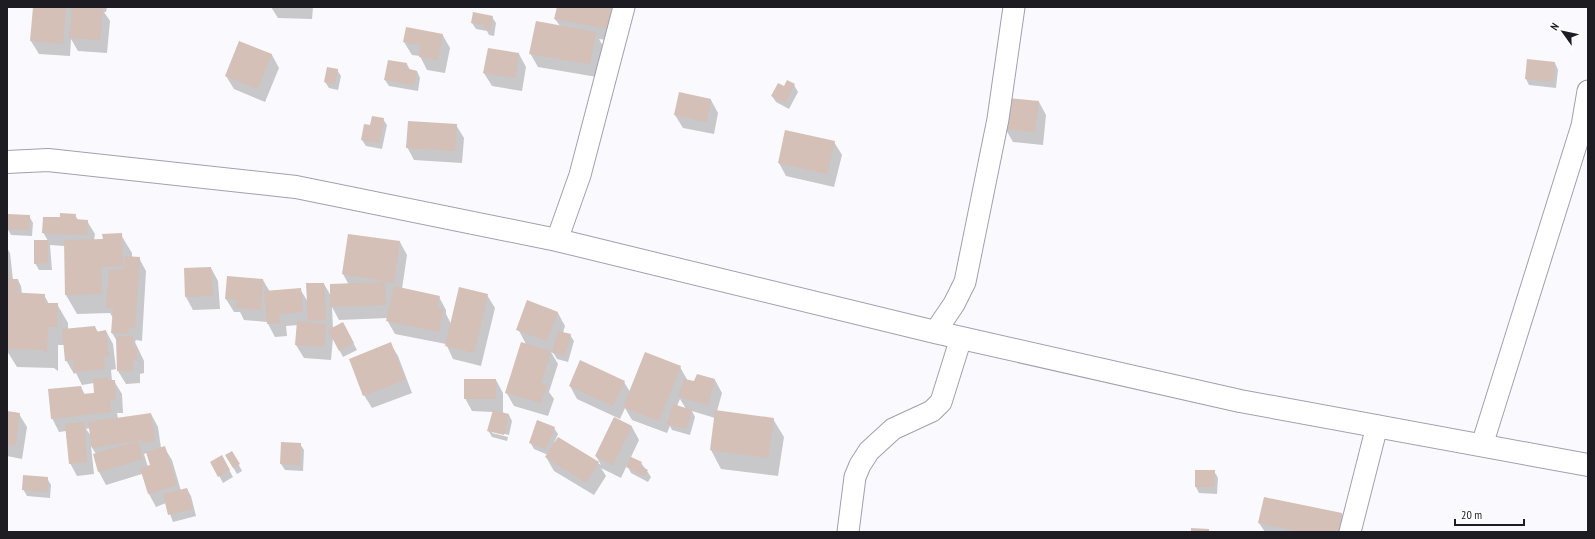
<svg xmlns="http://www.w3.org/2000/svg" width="1595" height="539" viewBox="0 0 1595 539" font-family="'PT Sans Narrow',sans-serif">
<rect width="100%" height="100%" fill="#faf9fd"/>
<g fill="#0003" fill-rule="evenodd">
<path d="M34,7H107L106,12H104L110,21L107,53L78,51L71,39L70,56L39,54L31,41Z"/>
<path d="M271,7H313L312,19L278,18Z"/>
<path d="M558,7H616L615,41L599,39L603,46L597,77L538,67L530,53L560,26L555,19Z"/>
<path d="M492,17L496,23L494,36L489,35L487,31L476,29L472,23Z"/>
<path d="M442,34L450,48L445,73L427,70L420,56L412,55L404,42Z"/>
<path d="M240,42L272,55L279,68L265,102L234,89L226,76Z"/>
<path d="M519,54L526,67L522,91L492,86L484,73Z"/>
<path d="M1555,63L1558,70L1556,88L1529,85L1526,79Z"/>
<path d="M407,64L410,70L417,71L420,78L418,91L389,86L385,80Z"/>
<path d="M337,70L341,76L338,90L329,88L325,82Z"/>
<path d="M794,85L798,92L789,109L776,102L772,96L784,88Z"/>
<path d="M711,100L718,113L714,134L683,128L675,115Z"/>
<path d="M1039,102L1046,115L1043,145L1013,142L1005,128Z"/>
<path d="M383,119L387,125L382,149L366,146L362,140L371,126Z"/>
<path d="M456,125L464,138L462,163L414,160L407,147Z"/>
<path d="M834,142L842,155L834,187L786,176L779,163Z"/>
<path d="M75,215L78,220L87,221L95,234L94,240H104L121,235L132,253V257L139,258L146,271L142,341L136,340L135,342L144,361V373L140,374V383L126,384L118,371L117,341L112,333L113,318L110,313L77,314L66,295L65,246L50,245L52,270H39L35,263V241H48L43,232L61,218Z"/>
<path d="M29,216L33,223L32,236L11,235L7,228Z"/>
<path d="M349,235L400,242L407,255L402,289L439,297L446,310V314L451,324L487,295L495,308L481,366L453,359L446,344L395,334L387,320L388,318L339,320L332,307L333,328L346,329L357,350L343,357L333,338L331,360L304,358L296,345L298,325L286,326L287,336L275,337L267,322L244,320L240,312H234L226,299L263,280L270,292L300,289L308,302L324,284L331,296L349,285L343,274Z"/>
<path d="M7,248L10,253L13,280H18L21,286L22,294L44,295L49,304H57L68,323V330L95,327L98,332L106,331L113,344L116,369L111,370L112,381H114L122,394L123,413H117L118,419L151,414L158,427L161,448L164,447L172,460L181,491L187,489L191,496L196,516L173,522L166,503L156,507L149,494L142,474L106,485L99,472L94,455L96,454L91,446L94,474L77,476L70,463L66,431L59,432L52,418L81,387L85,395L95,393L94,383L82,385L76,373L74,374L66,360L65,345H58V371L54,368L17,367L7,351ZM90,428L91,436L86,429ZM147,453L151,466L148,467L144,454Z"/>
<path d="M211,268L218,281L220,309L193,310L186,297Z"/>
<path d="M528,302L558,313L565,326L563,333L570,335L574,341L568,362L557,359L554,354L551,352L558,364L549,392L554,399L548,416L514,406L506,392L526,344L518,329Z"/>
<path d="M390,343L398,356L412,393L372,408L364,395Z"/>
<path d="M680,367L688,381L695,383L715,380L722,393L717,411L773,419L784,437L778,476L721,469L711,450L715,418L692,411L695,417L690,435L672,430L670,426L667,433L632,420L625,408L620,419L577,399L570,386L624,382L630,392ZM680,399L686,409L677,406Z"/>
<path d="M496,380L503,393V413L509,415L512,421L509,435L492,431V433L508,437L507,441L492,437L488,430L493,412L472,411L465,398Z"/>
<path d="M7,412L19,414L27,427L22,459L7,456Z"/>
<path d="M615,418L632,427L639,440L631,457L641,463L647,471L651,477L648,482L631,473L627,465L621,478L601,468L606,476L594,495L554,471L546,457L548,455L534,449L530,442L554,428L558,434L554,443L559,438L601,465L596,456Z"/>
<path d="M300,444L304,450L303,471L285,470L281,464Z"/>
<path d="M232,452L242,471L237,474L226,455Z"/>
<path d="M222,457L233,477L223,483L212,462Z"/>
<path d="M1214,471L1218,478L1217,494L1199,493L1196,487Z"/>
<path d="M47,478L51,485L50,498L27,496L23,489Z"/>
<path d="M1342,514L1352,532H1265L1259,523Z"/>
</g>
<g fill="#d4c0b6">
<path d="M33,7H66L63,44L30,41Z"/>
<path d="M72,7H103L100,40L69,38Z"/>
<path d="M557,7H612L608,29L554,19Z"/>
<path d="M473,12L493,16L490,30L484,28L485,25L471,23Z"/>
<path d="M536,21L596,32L590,64L529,54Z"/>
<path d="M406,27L443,34L438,60L419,57L421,45L403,42Z"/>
<path d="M239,41L272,54L258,89L225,76Z"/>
<path d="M488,48L519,53L515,78L483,73Z"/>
<path d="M1527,59L1555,62L1553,82L1525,79Z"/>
<path d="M388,60L407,63L406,68L417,71L414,85L384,80Z"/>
<path d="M327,67L338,69L335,84L324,82Z"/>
<path d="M787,80L795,84L785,103L771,96L778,83L784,86Z"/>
<path d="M679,92L711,99L707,122L674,115Z"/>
<path d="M1008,98L1039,101L1035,132L1004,129Z"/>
<path d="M372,116L384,118L379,143L361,140L364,124L370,125Z"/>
<path d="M408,121L457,124L455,151L406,148Z"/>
<path d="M785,130L835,141L827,174L778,163Z"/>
<path d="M60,213L76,214L75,219L88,220L87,235L42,233L43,217H60Z"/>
<path d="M7,214L30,215L29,230L7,229Z"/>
<path d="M122,233L123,266L101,267L102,294L65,295L64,240L103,239L102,234Z"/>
<path d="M348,234L400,241L394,283L342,274Z"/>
<path d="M34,240H48V263L34,264Z"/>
<path d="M125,256L140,257L135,328H129L128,334L111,333L113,308H106L109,270L124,269Z"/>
<path d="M211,267L213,296L185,297L184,268Z"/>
<path d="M7,271H9L10,279H18L19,291L7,292Z"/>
<path d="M227,276L263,279L261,310L236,308L237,300L225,299Z"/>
<path d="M385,282L386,305L330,307V284Z"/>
<path d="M306,283H324L326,320L308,321Z"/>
<path d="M394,286L440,296L437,307L443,308L439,332L386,321Z"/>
<path d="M459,287L488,294L474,353L445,346Z"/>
<path d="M301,288L303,312L279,314L280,323L267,324L264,291Z"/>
<path d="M7,292L45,294V303H58L57,327H48L47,352H43V350L7,349Z"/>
<path d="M527,300L558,312L547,341L516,330Z"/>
<path d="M297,321L326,324L324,347L295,345Z"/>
<path d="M343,322L354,343L339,351L328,330Z"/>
<path d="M95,326L96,332L106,330L109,356L104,357L105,369L74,372L73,360L65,361L62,329Z"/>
<path d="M558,331L571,334L565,356L552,352Z"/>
<path d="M133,336V347H137V360L133,361V371H117L116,337Z"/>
<path d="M391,342L405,380L363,396L349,359Z"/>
<path d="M521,342L551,351L541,384L547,385L541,403L505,393Z"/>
<path d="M645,352L681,366L659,421L623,407Z"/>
<path d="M580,360L625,381L613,406L569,386Z"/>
<path d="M697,374L715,379L708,405L678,397L684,379L694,381Z"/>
<path d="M108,377V380H115L116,400H110L111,412L51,419L48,389L81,386L82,394L94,393L93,379Z"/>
<rect x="464" y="379" width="32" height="20"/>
<path d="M673,404L692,410L686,429L667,424Z"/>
<path d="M493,410L509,414L504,435L487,431Z"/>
<path d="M715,410L774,418L768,458L710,450Z"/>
<path d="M7,411L20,413L15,446L7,445Z"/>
<path d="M151,413L155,441L142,443V440L92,448L88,422Z"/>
<path d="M614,417L632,426L613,465L595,456Z"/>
<path d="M537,420L555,427L546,449L529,443Z"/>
<path d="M84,422L87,462L69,464L65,424Z"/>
<path d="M558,437L599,462L586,483L545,457Z"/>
<path d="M138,441L143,459L98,472L93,454Z"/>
<path d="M281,442L301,443L300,465L280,464Z"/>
<path d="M165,446L177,485L148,494L140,468L150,465L146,452Z"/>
<path d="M232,451L240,464L233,468L225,455Z"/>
<path d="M222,455L230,470L218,477L210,462Z"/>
<path d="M631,457L642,462L640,466L648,470L644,476L626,467Z"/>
<path d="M1195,470H1215L1214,487H1195Z"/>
<path d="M23,475L48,477L47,492L22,490Z"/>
<path d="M187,488L193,509L168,515L163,494Z"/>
<path d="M1264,497L1342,513L1338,532H1302L1258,523Z"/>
<path d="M1191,528L1209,529V532H1191Z"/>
</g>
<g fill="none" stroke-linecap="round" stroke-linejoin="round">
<defs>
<g id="minor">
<path d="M557,240L580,175L624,7"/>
<path d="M935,332L954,304L965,282L998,119L1014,7"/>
<path d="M1482,445L1582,126L1588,91"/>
<path d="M848,532L855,477L860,465L869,451L893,429L932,411L941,402L961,338"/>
<path d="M1350,532L1377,426"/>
</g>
<path id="secondary" d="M7,162L48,160L296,187L557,240L935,332L1240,401L1588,465"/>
</defs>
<use href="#minor" stroke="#a39fb1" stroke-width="23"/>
<use href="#secondary" stroke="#a39fb1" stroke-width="24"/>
<use href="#minor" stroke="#fff" stroke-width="21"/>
<use href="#secondary" stroke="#fff" stroke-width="22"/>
</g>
<rect width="1595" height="539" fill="none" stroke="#1e1c23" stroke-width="16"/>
<g transform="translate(1563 32) rotate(303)" stroke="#ffffff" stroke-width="3" paint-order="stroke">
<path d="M0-3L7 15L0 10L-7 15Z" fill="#1e1c23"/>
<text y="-6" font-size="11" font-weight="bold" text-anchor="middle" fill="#1e1c23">N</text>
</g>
<path d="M1455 519v6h69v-6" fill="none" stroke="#1e1c23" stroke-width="2"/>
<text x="1461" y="519" font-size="12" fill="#1e1c23" stroke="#ffffff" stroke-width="3" paint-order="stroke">20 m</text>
</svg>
